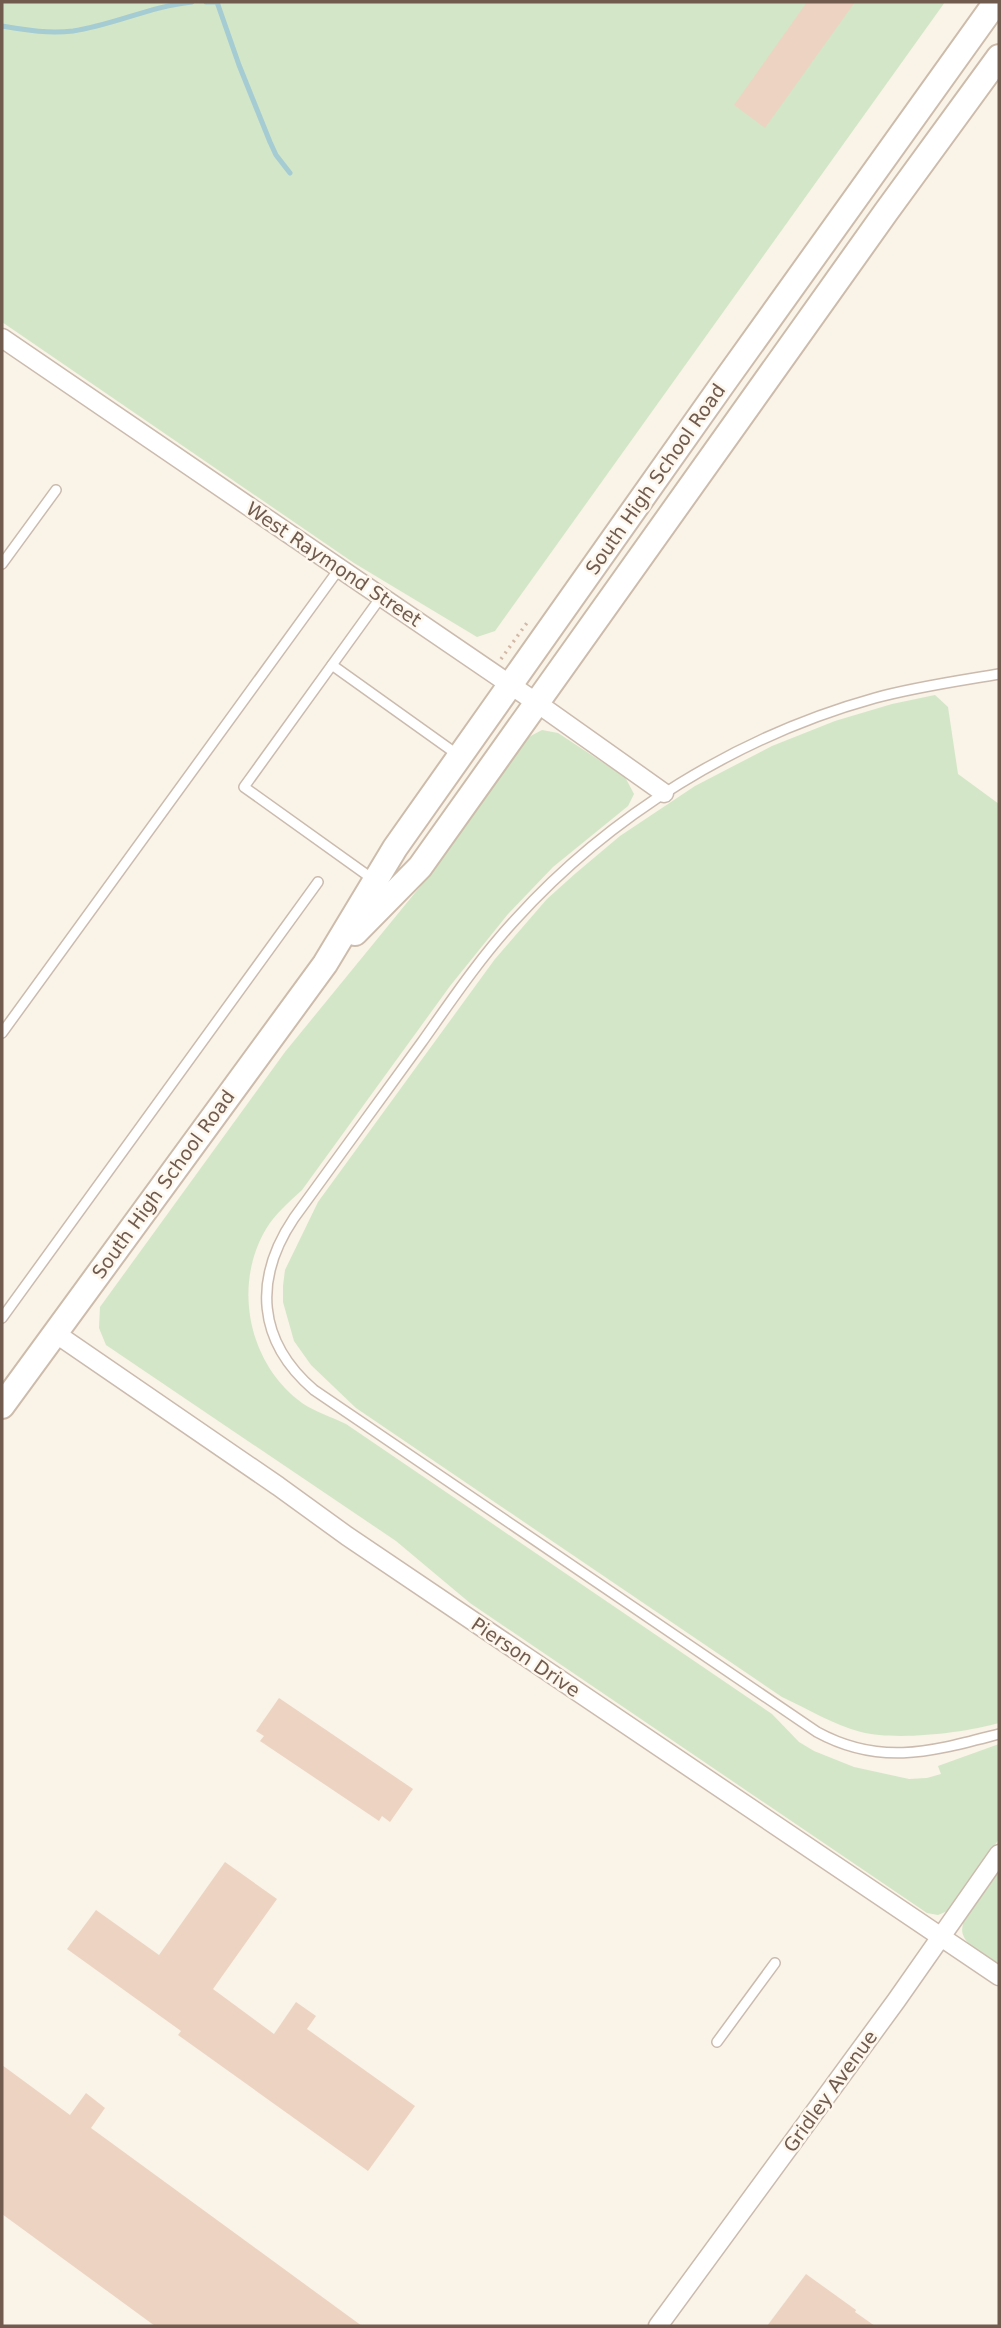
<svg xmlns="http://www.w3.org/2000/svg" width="1001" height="2328" viewBox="0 0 1001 2328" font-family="'DejaVu Sans',sans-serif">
<rect width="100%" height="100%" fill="#faf3e7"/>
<g fill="#d3e6c7">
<path d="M2,2H945L495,631L477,637L354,563L2,322Z"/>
<path d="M935,695L948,707L958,774L999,804V1723C963,1733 897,1741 861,1732C834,1725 808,1709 782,1697L356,1408L311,1365L294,1341L283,1302V1286L285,1270L318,1202L495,959L547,899L576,873L620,836L695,786L772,746L835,721L892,704Z"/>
<path d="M542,730L558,733L625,777L634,794L628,806L553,867L508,914L450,986L302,1190C289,1202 275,1214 266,1229C232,1286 249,1365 302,1403C315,1412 332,1417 346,1424L772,1714L799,1742L814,1751L854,1767L909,1779L927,1778L941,1774L938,1766L999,1744V1839L950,1910L938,1915L927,1913L470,1603L396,1541L106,1345L99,1328L100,1307L285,1052L423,883L527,738Z"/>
<path d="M999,1866V1964C989,1957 970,1949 964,1937C954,1920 989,1881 999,1866Z"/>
</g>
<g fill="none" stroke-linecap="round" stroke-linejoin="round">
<g stroke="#a5cbd3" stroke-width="5">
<path d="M206,2H218"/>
<path d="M217,2L239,65L270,142L276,155L290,173"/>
<path d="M2,26C26,30 48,34 73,31C114,25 151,6 192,2"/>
</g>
</g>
<g fill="#edd4c2">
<path d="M807,2H855L765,128L734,105Z"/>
<path d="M279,1698L413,1789L390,1822L382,1816L379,1821L260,1741L264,1736L256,1731Z"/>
<path d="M225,1862L277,1899L213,1989L274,2034L296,2002L316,2016L307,2029L415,2106L368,2171L178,2035L181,2031L67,1949L96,1910L159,1955Z"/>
<path d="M2,2065L70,2115L86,2093L105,2108L91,2128L362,2326H155L2,2214Z"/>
<path d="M806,2274L856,2310L855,2312L875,2326H767Z"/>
</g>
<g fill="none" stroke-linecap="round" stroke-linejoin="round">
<defs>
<g id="lane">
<path d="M2,564L56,490"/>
<path d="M332,665L458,755"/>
<path d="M999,674C958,681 915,687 875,698C738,736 610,815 515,920C480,958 451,1001 422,1042C379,1101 337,1159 294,1218C253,1279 257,1341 314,1390L817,1732C881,1767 933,1751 999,1734"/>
<path d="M374,880L244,787L381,597"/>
<path d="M2,1033L339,569"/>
<path d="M2,1318L318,882"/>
<path d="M717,2042L775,1963"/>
</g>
<g id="street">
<path d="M2,338L537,703L664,793"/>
<path d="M55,1333L278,1486L347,1536L999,1976"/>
<path d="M658,2326L896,2001L999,1854"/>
</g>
<g id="secondary">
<path d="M355,933L420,867L886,212L999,57"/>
<path d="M2,1406L325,964L395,848L722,385L996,2"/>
</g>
</defs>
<use href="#lane" stroke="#cbbbae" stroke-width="12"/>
<use href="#street" stroke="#cbbbae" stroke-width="21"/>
<use href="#secondary" stroke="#cdbcac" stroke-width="28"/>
<path stroke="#d2b7a5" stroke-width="3.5" stroke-dasharray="2 5" stroke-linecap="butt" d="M501,659L529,620"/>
<use href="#lane" stroke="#fff" stroke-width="9"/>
<use href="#street" stroke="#fff" stroke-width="18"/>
<use href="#secondary" stroke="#fff" stroke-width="24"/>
</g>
<g text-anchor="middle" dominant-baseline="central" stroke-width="5" stroke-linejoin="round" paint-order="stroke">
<g font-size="19" fill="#715b4e" stroke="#fdf7ed">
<text transform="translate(655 479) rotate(-55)">South High School Road</text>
<text transform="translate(334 564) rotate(34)">West Raymond Street</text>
<text transform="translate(163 1184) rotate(-54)">South High School Road</text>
<text transform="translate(526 1657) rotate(34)">Pierson Drive</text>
<text transform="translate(830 2091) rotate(-54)">Gridley Avenue</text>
</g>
</g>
<rect width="1001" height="2328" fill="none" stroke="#715b4e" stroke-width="7"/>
</svg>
